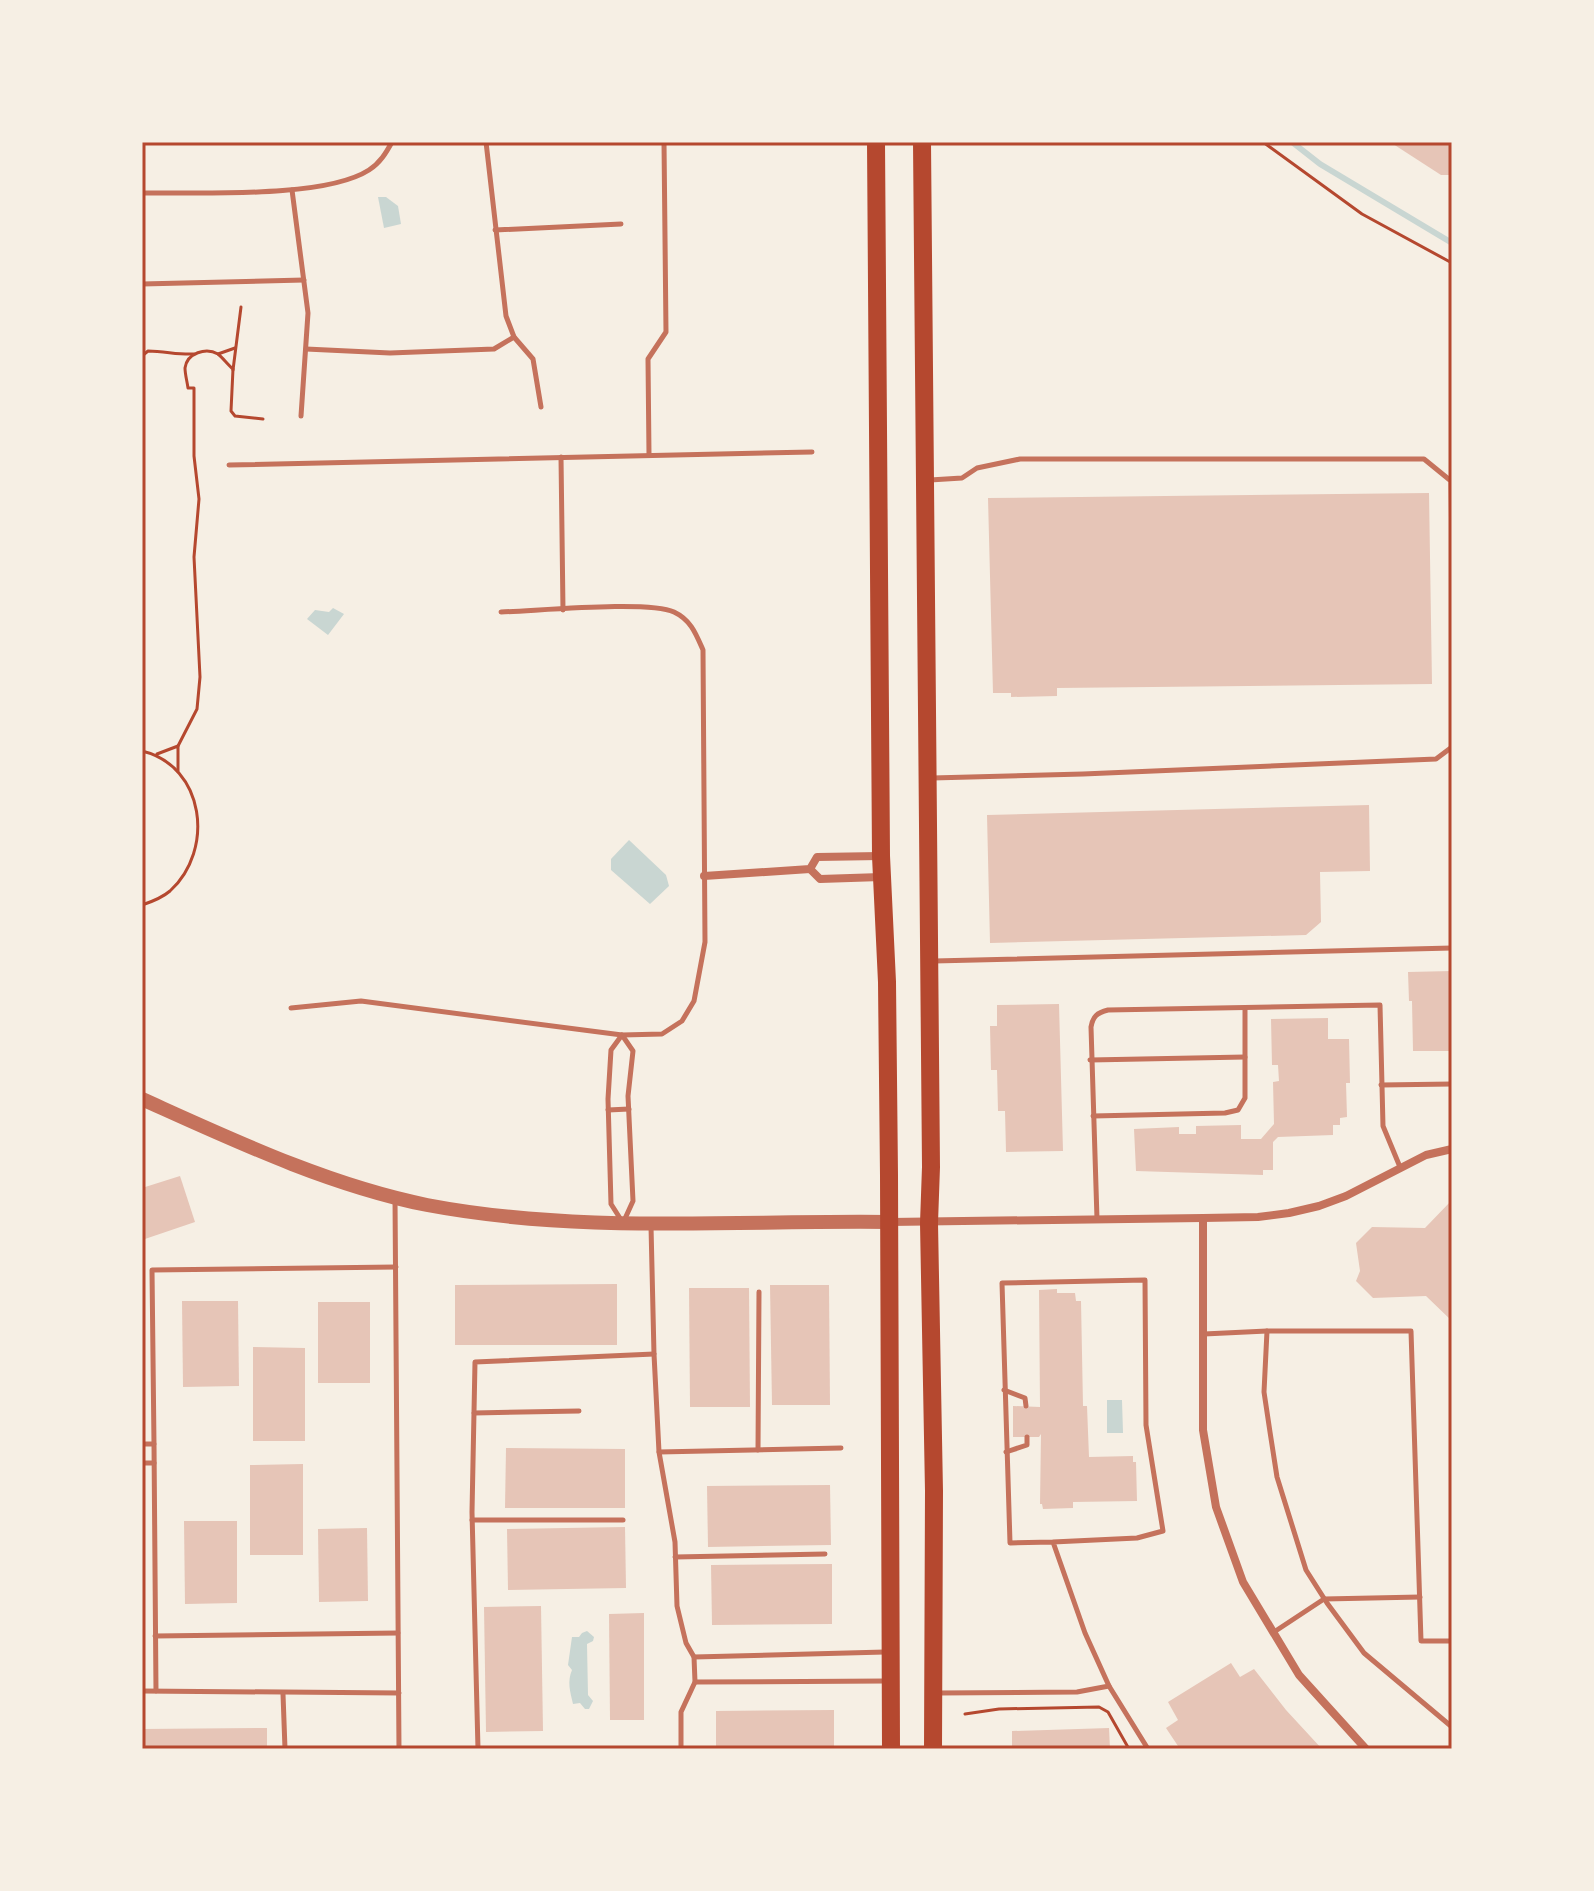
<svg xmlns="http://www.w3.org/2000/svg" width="1594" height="1891" viewBox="0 0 1594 1891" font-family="Cabin,sans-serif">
<rect width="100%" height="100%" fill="#f6efe4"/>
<g fill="#c9d6d2">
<path d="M386,197L398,206L401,224L384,228L378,197Z"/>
<path d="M333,608L344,614L328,635L307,619L315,610L329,612Z"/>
<path d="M629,840L666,875L669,886L650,904L611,870V859Z"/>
<path d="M1107,1400H1122L1123,1433H1107Z"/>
<path d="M587,1631L594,1637L593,1641L587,1644L588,1695L593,1701L589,1709H585L580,1703L573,1704C570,1691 567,1682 572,1670L568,1665L572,1637H579L582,1633Z"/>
</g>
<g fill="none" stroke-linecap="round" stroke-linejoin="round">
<path stroke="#c9d6d2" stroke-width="6" d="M1292,142L1320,164L1452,243"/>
</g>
<g fill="#e6c5b7">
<path d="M1390,142H1452V175H1441Z"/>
<path d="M1429,493L1432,684L1057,688V696L1011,697V693H993L988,498Z"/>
<path d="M1369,805L1370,871L1320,872L1321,922L1306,935L990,943L987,815Z"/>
<path d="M1452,971V1051H1413L1412,1001H1409L1408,972Z"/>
<path d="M1059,1004L1063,1151L1006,1152L1005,1111H998L997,1070H991L990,1026H997V1005Z"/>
<path d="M1328,1018V1039H1349L1350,1083H1346L1347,1117L1340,1118V1125H1333V1135L1278,1137L1273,1142V1170H1263V1175L1136,1171L1134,1129L1179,1127V1134H1196V1126L1241,1125V1139H1261L1274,1124L1273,1082L1279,1081L1278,1065H1272L1271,1019Z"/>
<path d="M180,1176L195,1222L142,1240V1188Z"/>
<path d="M1452,1200V1321L1426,1296L1373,1298L1356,1281L1360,1271L1356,1243L1372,1227L1425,1228Z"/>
<path d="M617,1284V1345H455V1285Z"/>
<path d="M770,1285H829L830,1405H772Z"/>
<path d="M689,1288H749L750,1407H690Z"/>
<path d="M1057,1289V1293H1075L1076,1301H1081L1083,1406H1087L1089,1457L1133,1456V1462H1136L1137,1501L1073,1502V1508L1043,1509L1042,1504H1040L1041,1434L1039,1437H1013V1406L1040,1407L1039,1290Z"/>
<path d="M182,1301H238L239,1386L183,1387Z"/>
<rect x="318" y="1302" width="52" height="81"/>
<path d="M253,1347L305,1348V1441H253Z"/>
<path d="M506,1448L625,1449V1508H505Z"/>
<path d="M303,1464V1555H250V1465Z"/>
<path d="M830,1485L831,1545L708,1547L707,1486Z"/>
<path d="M184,1521H237V1603L185,1604Z"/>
<path d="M625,1527L626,1588L508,1590L507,1529Z"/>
<path d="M367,1528L368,1601L319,1602L318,1529Z"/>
<path d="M832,1564V1624L712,1625L711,1565Z"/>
<path d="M541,1606L543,1731L486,1732L484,1607Z"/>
<path d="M644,1613V1720H610L609,1614Z"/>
<path d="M1231,1663L1240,1677L1254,1669L1286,1710L1322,1749H1180L1166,1728L1178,1720L1168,1702Z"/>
<path d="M834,1710V1749H716V1711Z"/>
<path d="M267,1728V1749H142V1729Z"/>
<path d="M1109,1728L1110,1749H1012V1731Z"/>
</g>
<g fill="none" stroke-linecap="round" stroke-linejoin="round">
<g stroke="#b5482f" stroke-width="3">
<path d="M1263,142L1362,214L1452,263"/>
<path d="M218,354L235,348"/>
<path d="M142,356L148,351C165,351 178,355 194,354"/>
<path d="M233,370L241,307"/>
<path d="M178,746L197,709L200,677L194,557L199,499L194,456V388H188C187,381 185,374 185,368C187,353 206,347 218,354C223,358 228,365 233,369L231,411L235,416L263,419"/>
<path d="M142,751C205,766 215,850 170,891C163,897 151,902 142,905"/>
<path d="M157,754L178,746V771"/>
<path d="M965,1714L999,1709L1099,1707L1108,1712L1129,1749"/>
</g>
<g stroke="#c5725c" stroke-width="5">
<path d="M486,142L506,316L514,337L533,359L541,407"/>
<path d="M292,190L308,313L301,416"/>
<path d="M142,193C198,192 324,199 369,170C380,163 386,153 392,142"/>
<path d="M495,230L621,224"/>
<path d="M142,284L304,280"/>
<path d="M306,349L390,353L494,349L514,337"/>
<path d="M649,455L648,359L666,332L664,142"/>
<path d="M561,457L563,610"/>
<path d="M229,465L812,452"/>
<path d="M930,480L962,478L977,468L1020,459H1424L1451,481L1452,555"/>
<path d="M932,778L1083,774L1436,759L1452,747"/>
<path d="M934,961L1452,948"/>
<path d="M291,1008L361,1001L622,1035L662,1034L682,1021L694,1001L705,942L703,650C696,634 691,620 674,612C648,600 536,611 501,612"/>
<path d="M622,1035L633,1051L628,1096L633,1201L623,1223L611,1204L608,1099L611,1050Z"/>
<path d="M1090,1060L1245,1057"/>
<path d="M1381,1085L1452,1084"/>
<path d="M608,1110L629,1109"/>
<path d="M1093,1116L1225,1113L1238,1110L1245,1098V1008"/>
<path d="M395,1198L399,1749"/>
<path d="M1097,1219L1091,1027C1093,1016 1097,1013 1108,1010L1380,1005L1383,1126L1400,1167"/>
<path d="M651,1226L654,1354L659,1452L675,1542L677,1606L686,1643L694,1657L695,1682L681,1712V1749"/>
<path d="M1267,1331L1264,1392L1270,1432L1277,1477L1306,1570L1327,1603L1364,1653L1452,1727"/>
<path d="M1204,1334L1267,1331H1411L1421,1641H1452"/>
<path d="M1004,1390L1025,1398L1026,1406"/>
<path d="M474,1413L579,1411"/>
<path d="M142,1444H154L156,1691"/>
<path d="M154,1444L152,1270L396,1267"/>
<path d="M758,1450L759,1292"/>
<path d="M659,1452L841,1448"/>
<path d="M1006,1452L1027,1445V1437"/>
<path d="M142,1463H154"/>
<path d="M472,1520H623"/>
<path d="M675,1557L825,1554"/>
<path d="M1274,1632L1324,1599L1420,1597"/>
<path d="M155,1636L398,1633"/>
<path d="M694,1657L885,1652"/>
<path d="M695,1682L886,1681"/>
<path d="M1109,1686L1148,1749"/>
<path d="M142,1691L399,1693"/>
<path d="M938,1693L1077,1692L1109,1686L1085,1633L1053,1542L1137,1538L1163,1531L1146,1425L1145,1280L1002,1283L1010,1543L1053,1542"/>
<path d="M283,1694L285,1749"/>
<path d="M478,1749L472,1512L475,1362L654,1354"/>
</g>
<g stroke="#c5725c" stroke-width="8">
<path d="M810,869L820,879L881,877"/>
<path d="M704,876L810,869L817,857L880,856"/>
<path d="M1203,1218V1430L1216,1507L1243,1582L1299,1675L1366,1749"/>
<path d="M890,1222L1203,1218L1258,1217L1289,1213L1319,1206L1346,1196L1426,1155L1452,1149"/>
</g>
<path stroke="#c5725c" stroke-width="14" d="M142,1099C233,1140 328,1185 427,1205C580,1234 735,1220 889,1222"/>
<g stroke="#b5482f" stroke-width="18">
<path d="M876,142L881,856L887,982L889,1175L891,1749"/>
<path d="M922,142L931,1167L929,1223L934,1491L933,1749"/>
</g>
</g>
<rect width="1594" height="1891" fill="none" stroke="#f6efe4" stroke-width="288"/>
<rect x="144" y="144" width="1306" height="1603" fill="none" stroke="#b5482f" stroke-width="3"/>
</svg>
